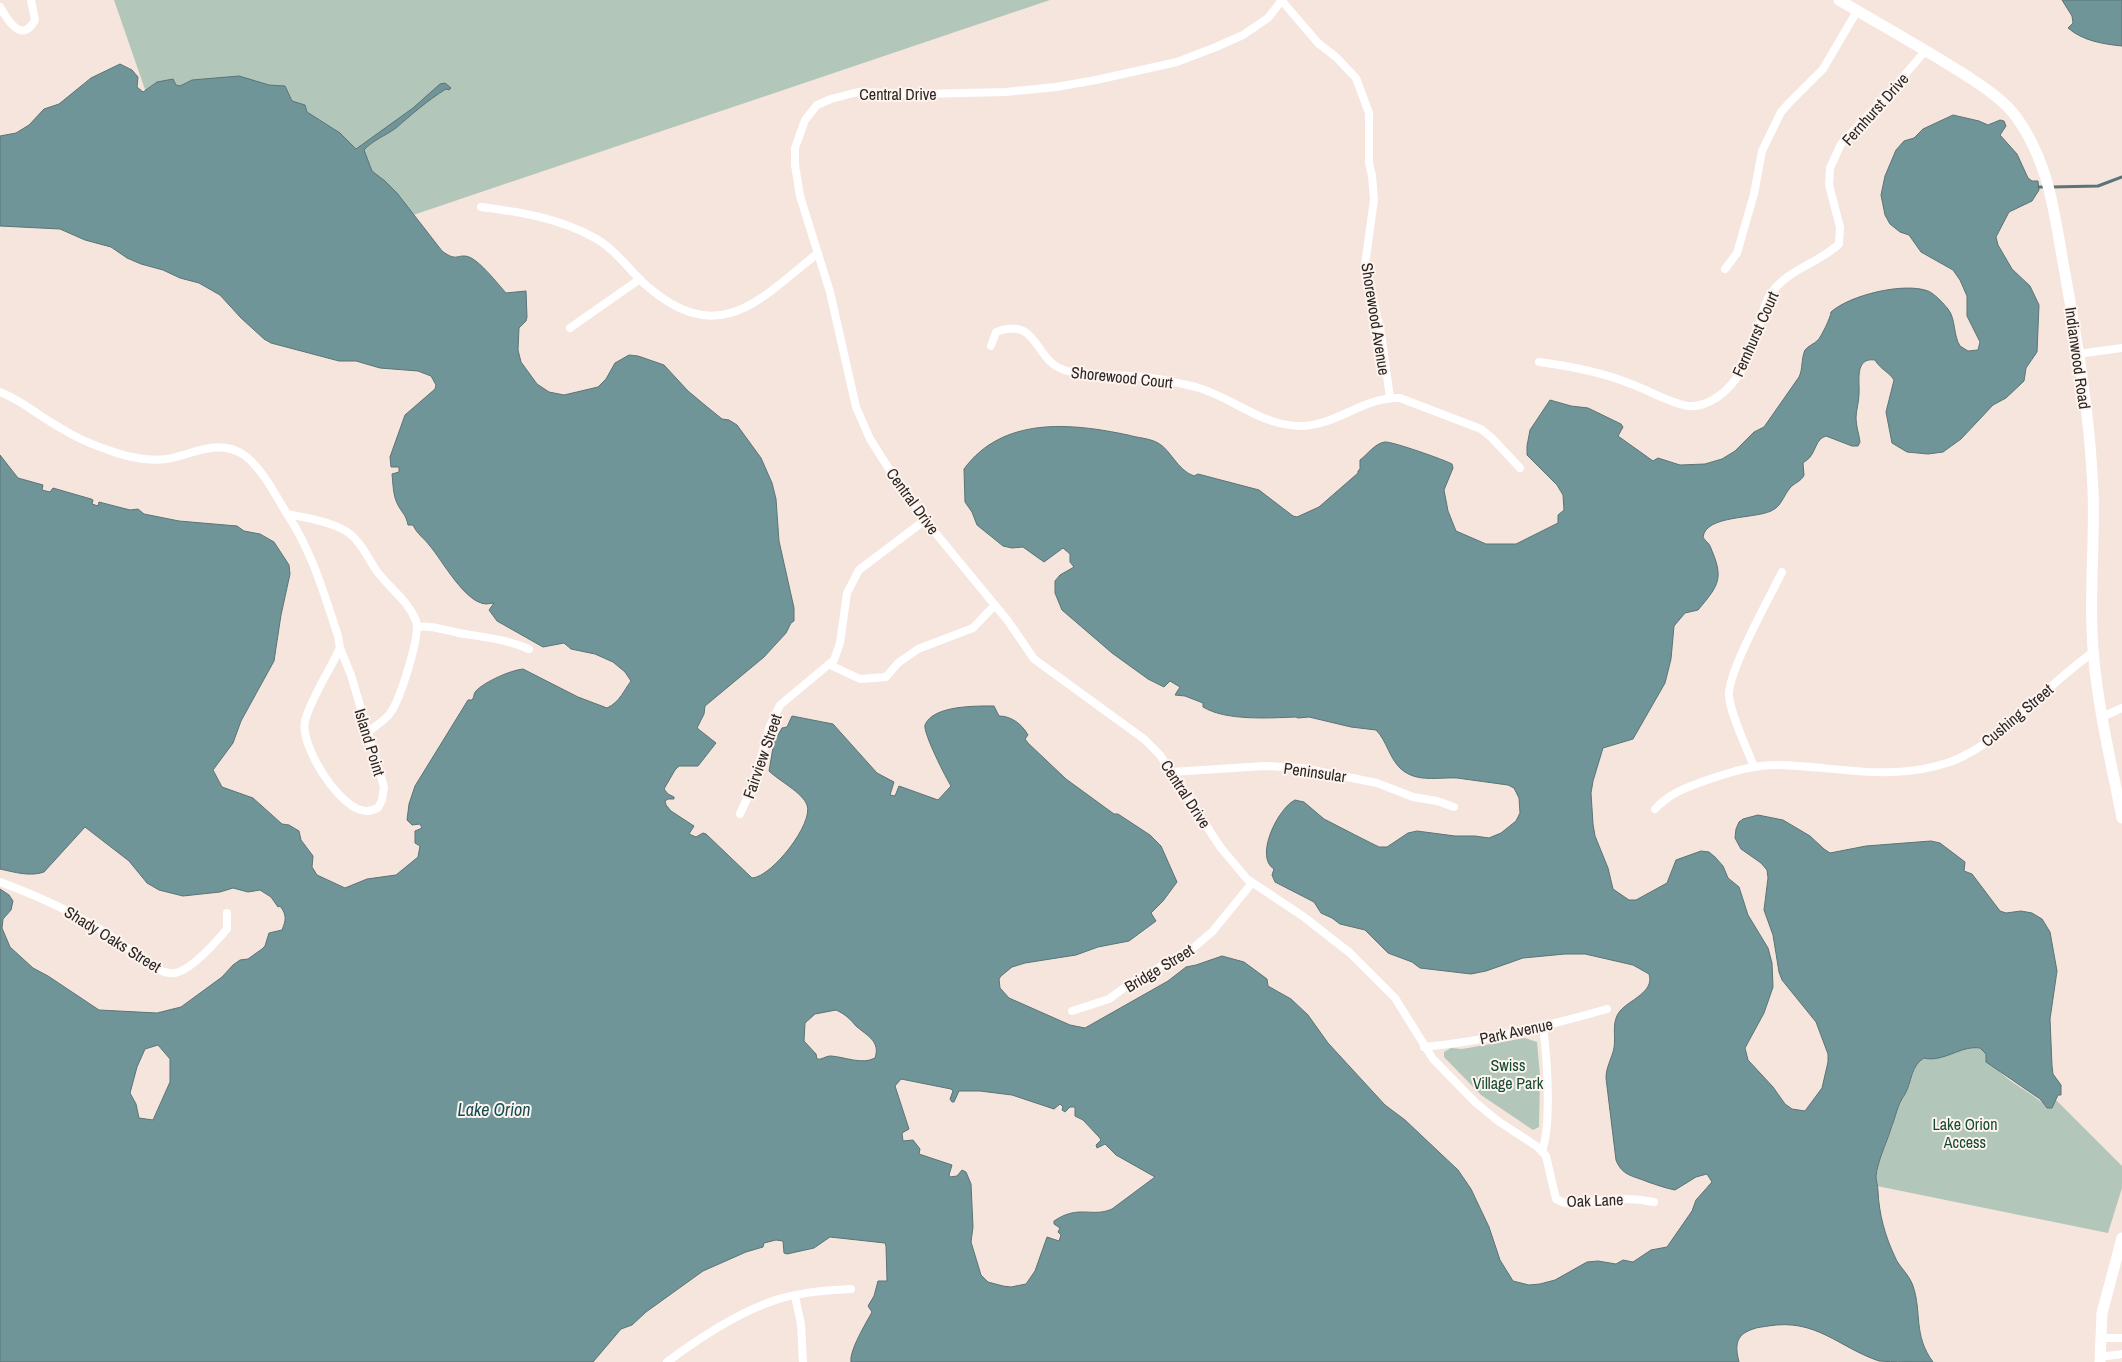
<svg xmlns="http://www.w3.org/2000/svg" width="2122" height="1362" viewBox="0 0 2122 1362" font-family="'Archivo Narrow',sans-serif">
<rect width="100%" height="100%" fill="#f5e5dd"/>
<g fill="#b2c6ba">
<path d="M114,0H1050L212,283Z"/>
<path d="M1525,1038L1537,1042L1540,1075L1539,1127L1533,1130L1481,1095L1444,1057V1052L1451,1048L1462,1049Z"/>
<path d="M1976,1047C1987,1049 1992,1065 2000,1072C2014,1086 2034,1093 2047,1108L2056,1100L2122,1166V1188L2108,1233L1877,1186L1876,1178L1880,1158L1893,1126L1897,1108L1909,1086L1916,1065L1924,1057L1933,1059Z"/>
</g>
<g fill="#6f9599" stroke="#5b7476" fill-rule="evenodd">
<path d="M2062,0H2122V46C2103,44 2083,41 2068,28L2073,23L2072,16Z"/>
<path d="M120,64L132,70L138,77L137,87L143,92L157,82L173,79L176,85L180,86L192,80L239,76L269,85L285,86L292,101L305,105L307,112L340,133L356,149L413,108L440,84L445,83L451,88L449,90L446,89C428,100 411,115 396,128C385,136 373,140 364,150L372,171L385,181L397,193L442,251C458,263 457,253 469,257C480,261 498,284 506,293L526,291L527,317L526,321L519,328L518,350L521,362L537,384L549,392L564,395L598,387L606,379L615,363L629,355L638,356L664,365L688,391L706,406L722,419L729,420L737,425L761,458L772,483L776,499L779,541L794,608V621L791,623L786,633L764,657L705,706L704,714L697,728L716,743L698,766H679L675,770L664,789L668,794L674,797V799H668L665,801L666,805L671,811L694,826L689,834L696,837L703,833L706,834L752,878C772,877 814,823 807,805C803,793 778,780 769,771L774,742L782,728L787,727L792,716L833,724L877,773L894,782L890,795L895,796L899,786L938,800L951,786C946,778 923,733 925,725C933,705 977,706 994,706L999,716C1011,716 1022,724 1028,735L1025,739L1028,743L1066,779L1114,814H1118L1150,835L1161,846L1177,882L1163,901L1151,913L1156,921L1129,941L1098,947L1076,955L1025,963L1012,967L1001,976L999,979L1000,988L1009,998L1070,1025L1085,1028L1168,981L1186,967L1196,965L1222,956L1244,962L1267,979L1268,986L1291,999L1308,1015L1328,1043L1385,1105L1405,1120L1458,1170L1471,1189L1489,1227L1500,1260L1513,1281L1529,1285L1540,1284L1555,1280L1587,1262L1598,1261L1616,1264L1623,1260L1633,1262L1651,1250L1667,1247L1692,1211L1696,1200L1712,1182L1707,1174L1696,1177L1675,1190C1665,1188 1657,1185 1648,1182C1634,1176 1622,1176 1616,1160L1606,1078C1606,1067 1612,1058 1614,1048C1616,1035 1611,1022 1620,1011C1629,1000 1655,992 1649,974L1633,965L1585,954H1565L1523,958L1486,971L1471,974L1420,968L1412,962L1388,953L1365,930L1340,924L1332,918L1321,913L1314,902L1275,882L1272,875L1274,869C1254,857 1278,808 1295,800L1304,802L1324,819L1361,838L1379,847H1387L1408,833L1417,831L1455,836H1475L1489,838L1501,833L1516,821L1520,813L1519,798L1514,788L1508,785C1491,783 1474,780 1457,778C1438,777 1417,783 1401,769C1389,758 1387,741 1376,730L1351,727L1309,717L1298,718L1296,717C1269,718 1226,721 1203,707V703L1185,696L1175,695L1180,687L1170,681L1164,687L1148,679L1112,653L1062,610L1055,593V581L1060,575L1074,567L1070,562V554L1063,548L1044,562L1023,547L1012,548L1003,546L977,525L972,512L965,502L964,469C1003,416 1071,423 1128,435C1138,438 1149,438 1158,443C1171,450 1177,470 1194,476L1198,474L1259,490L1293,516L1297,517L1319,507L1358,473V471L1360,469V460C1367,455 1375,443 1385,442C1391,441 1445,460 1452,464L1453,468L1444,490L1448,511L1456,531L1486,544H1516L1558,523V515L1564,510L1563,495L1557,485L1527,455V446L1530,430L1550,400L1571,406L1588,408L1621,424L1623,427L1618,436L1653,461L1658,458L1680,465L1705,464L1722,459L1735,451L1754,432L1764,427L1799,377C1803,369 1801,359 1805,350C1808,346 1814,344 1818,340C1821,337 1831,317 1831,312C1850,295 1904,282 1928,291C1935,294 1943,303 1948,309C1956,319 1953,335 1960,346L1968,351L1978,350L1980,342L1967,316V296L1960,280L1953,270L1921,252L1909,235L1900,232L1890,224L1885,215L1881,195L1885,176L1896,150L1904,141L1914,138L1923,129L1953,115L1979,121L1988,125L2000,120L2004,121L2006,126L2000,135L2017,154L2028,178L2032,181H2038L2039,190L2032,201L2009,212L1996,237L1998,245L2012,269L2030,286L2039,305L2037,352L2026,368L2024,381L2006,398L1993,405L1961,439L1943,452L1928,454L1907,452L1892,443L1886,412L1894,380C1889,372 1880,369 1875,360C1854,357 1860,382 1859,394C1859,402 1856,410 1856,418C1856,426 1859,434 1860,442L1858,446H1852L1826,436C1816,439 1816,450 1810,457C1808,460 1805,461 1803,463C1803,467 1804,471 1804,475C1802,481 1794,483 1790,488C1783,496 1782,506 1771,511C1754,519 1706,515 1703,537C1705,541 1709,543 1710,546C1724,578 1720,584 1698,610L1685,613L1674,626L1671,659L1665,683L1633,739L1603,748L1593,781L1591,793L1593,824L1595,836L1608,868L1613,889L1629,900H1636L1667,883L1676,860L1701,851L1709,852L1715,857L1723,866L1728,878L1739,887L1748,915L1768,948L1772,963L1773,987L1764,1013L1745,1048L1748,1060L1773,1087L1785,1104L1792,1109L1805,1111L1822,1088L1828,1062V1054L1816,1022L1782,980L1779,972L1773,935L1764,910L1768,878L1767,870L1761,863L1741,849L1735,838L1736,829L1739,822L1743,819L1758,815L1783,820L1810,836L1824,849L1830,853L1866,846L1931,841L1940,843L1965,862L1964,871L1972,874L2000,911L2006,913L2021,911L2032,913L2042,919L2050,932L2057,971L2050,1019L2052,1066L2053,1074L2061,1085V1095H2058L2052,1108H2047L2040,1099L1989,1064L1986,1062V1054L1980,1048C1962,1045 1942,1063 1924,1058C1911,1065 1912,1082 1905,1094C1897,1105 1896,1116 1891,1129C1886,1144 1878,1160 1876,1176C1876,1181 1878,1186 1878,1191C1879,1214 1885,1236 1895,1257C1899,1267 1909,1274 1913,1286C1922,1312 1913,1335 1933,1362C1921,1362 1890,1362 1879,1361C1838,1347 1816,1318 1768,1326C1763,1327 1758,1327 1753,1329C1735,1335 1735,1346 1739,1362H851C849,1351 866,1323 872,1312L868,1306L874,1296L878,1281H887L886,1246L885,1243L830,1237L814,1248L787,1254L784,1253L783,1241L776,1240L764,1243L763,1247L746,1252L703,1271L646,1312L632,1325L621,1329L593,1362H0V889L9,895L13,901L11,910L3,919L2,928L10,947L33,968L48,976L99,1010L157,1013L181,1007L222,977L233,965L240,960L248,959L262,949L265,946L269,933L282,930C286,920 287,915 280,906L278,907L271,897L260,890L248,892L233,888L220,892L183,896L159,890L147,883L129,861L85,827L44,872C30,877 14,872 0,869V455L18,478L43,485L42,490L50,492L53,488L91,499L93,500L92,504L98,506L99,502L130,510L138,509L144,514L179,521L237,526L244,531L260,534L274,542L289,565L290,574L281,615L274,661L241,721L233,743L213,770L222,787L253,798L282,824L289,825L299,831L301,840L313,856L312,867L317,875L345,888L367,879L396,875L418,857L420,846L415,843V831L422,828L420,824L412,825L407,820L409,804L415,786L468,700H472C475,696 473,694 476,691C484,682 511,670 523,669L578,697L607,708C620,702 624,690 631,681L625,672L613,662L595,654L571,649L564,643L543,647L497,621L489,610L494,603C491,603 489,604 486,604C465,603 442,560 430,546C424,538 417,534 413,525H408C406,514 401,512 397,503C393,495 393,483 392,474L399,472V467H391L390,457L405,415L435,389L436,385L431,376L418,371L380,368L356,361H339L271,343L264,339L241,318L220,295L199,283L180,278L163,270L141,264L127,258L111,247L85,240L60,229L0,226V136L16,133L29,125L44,109L59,104L91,78ZM836,1010C845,1014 850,1019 856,1026C866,1035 881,1041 875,1058C862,1065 845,1057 831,1056C825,1056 822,1060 817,1059L816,1054L804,1041L805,1023L815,1014ZM158,1045L170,1059V1082L153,1120L139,1118L136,1104L130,1093L137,1067L145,1049ZM901,1079L951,1089L953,1091L950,1099L952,1102H954L959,1091H980L1012,1095L1054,1109L1060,1104L1063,1107L1062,1110L1065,1112L1070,1107H1075V1116L1083,1120L1099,1137L1101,1140L1096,1145L1097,1148L1105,1144L1116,1155L1155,1177L1112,1209C1092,1218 1079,1204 1054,1221V1224L1060,1228L1058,1232L1061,1235L1059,1241L1047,1237L1035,1271L1026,1284L1011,1287L1003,1286L988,1282L981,1275L971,1242L973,1227L971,1184L966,1172L962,1170L957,1176L950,1177L949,1175L952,1165L919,1154L920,1149L913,1140L903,1141L902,1133L909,1129L895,1086Z"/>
</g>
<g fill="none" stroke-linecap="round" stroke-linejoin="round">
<g stroke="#5b7476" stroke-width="3">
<path d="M2039,187H2046"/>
<path d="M2052,187L2098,186L2122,177"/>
</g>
<g stroke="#fff" stroke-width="8">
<path d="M1282,0L1268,18L1243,35L1216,47L1177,62L1096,80L1056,87L1006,92L920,94L858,92L831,99L817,105L805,120L795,148V165L800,196L830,292L856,407L870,439L889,469L933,530L1008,621L1034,659L1144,739L1160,755L1221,848L1247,879L1304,917L1350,953L1395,998L1433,1059L1475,1102L1498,1121L1538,1147L1546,1156L1556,1199C1572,1209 1593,1200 1610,1199C1625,1198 1639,1199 1654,1202"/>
<path d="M1282,1L1318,43L1336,57L1356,78L1369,113V163L1372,176L1374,199L1365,265L1381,333L1390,398"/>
<path d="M0,7C8,21 22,44 35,20L31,0"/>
<path d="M481,207C521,212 559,218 595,238C615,249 630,271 648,287C720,348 759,300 818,253"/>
<path d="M1725,269L1737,253L1754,194L1762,151L1781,112L1790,102L1823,69L1857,11"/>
<path d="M570,328L640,279"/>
<path d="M991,346L996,332C1043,315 1031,366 1072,372C1096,376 1120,375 1144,377C1162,379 1179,383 1196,387C1235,398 1260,426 1302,426C1337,425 1366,396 1400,398L1481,429L1492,438L1520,468"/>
<path d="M2078,354L2122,348"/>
<path d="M1539,362C1570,366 1602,372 1631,384C1651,391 1667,402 1688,406C1698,407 1708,403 1716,398C1740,383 1751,353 1759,328C1762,316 1764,303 1772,292C1789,269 1819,263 1839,244L1840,227L1829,185L1830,168L1841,144L1891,91L1925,51"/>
<path d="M0,392C21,400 39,416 59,427C76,438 95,446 114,452C130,458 151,461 167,459C191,455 216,439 241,453C260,464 276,496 287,514C305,518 325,520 342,529C359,537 366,555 376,570C388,587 408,600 416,621C421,635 400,699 391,712C386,720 375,726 368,732"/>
<path d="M287,514C312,551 324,594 338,636L340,648C330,670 310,700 305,721C299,745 341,812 367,811C370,811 375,809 378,808L382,800L384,787L351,675L340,648"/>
<path d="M417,627C432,625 444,630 459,633C483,637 506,639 529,649"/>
<path d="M830,665L860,679L886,677L898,663L918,649L973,628L995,605"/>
<path d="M2102,717L2122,708"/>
<path d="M1754,767C1747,748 1730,714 1729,695C1728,671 1770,597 1782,572"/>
<path d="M1171,772L1265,766L1302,768L1377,783L1413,797L1437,801L1454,807"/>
<path d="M1655,809C1671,792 1686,788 1707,780C1731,772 1755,764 1781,765C1839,767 1892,782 1950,762C1988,748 2015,719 2044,693C2060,678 2076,665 2093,652"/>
<path d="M740,814L753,785L770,726L780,705L834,660L840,643L847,593L859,570L925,520"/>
<path d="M0,882C49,900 90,920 132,951C143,960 160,975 175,973C192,970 216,942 227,929V913"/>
<path d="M1072,1011L1109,999L1128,985L1192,949L1212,932L1252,883"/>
<path d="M1424,1047C1487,1041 1547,1026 1607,1009"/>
<path d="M1542,1151C1552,1123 1547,1058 1543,1026"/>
<path d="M795,1296L801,1324L803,1362"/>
<path d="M2101,1338H2122"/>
<path d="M2100,1357L2122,1354"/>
<path d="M667,1362C698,1339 734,1315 770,1302C796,1292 824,1291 851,1289"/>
</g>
<g stroke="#fff" stroke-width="11">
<path d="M1839,0C1881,25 1925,49 1967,76C1985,88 2004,100 2017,118C2050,165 2054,213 2064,268C2077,341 2090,415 2093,490C2095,536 2090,583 2092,630C2094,693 2110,756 2122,818"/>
<path d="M2100,1362L2102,1313L2122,1238"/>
</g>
</g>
<g text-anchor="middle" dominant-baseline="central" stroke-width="4" stroke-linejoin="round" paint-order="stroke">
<g font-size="16" fill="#2c2623" stroke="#fdf3ef">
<text x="898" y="94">Central Drive</text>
<text transform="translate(1875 109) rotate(-48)">Fernhurst Drive</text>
<text transform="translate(1376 319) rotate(81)">Shorewood Avenue</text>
<text transform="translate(1755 334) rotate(-66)">Fernhurst Court</text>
<text transform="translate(2078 358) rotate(82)">Indianwood Road</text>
<text transform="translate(1122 377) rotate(6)">Shorewood Court</text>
<text transform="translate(913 501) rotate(54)">Central Drive</text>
<text transform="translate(2017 715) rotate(-40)">Cushing Street</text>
<text transform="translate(370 742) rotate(73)">Island Point</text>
<text transform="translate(762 756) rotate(-71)">Fairview Street</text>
<text transform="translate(1315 772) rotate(8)">Peninsular</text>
<text transform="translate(1186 794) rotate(57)">Central Drive</text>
<text transform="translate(113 939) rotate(32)">Shady Oaks Street</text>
<text transform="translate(1159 968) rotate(-31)">Bridge Street</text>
<text transform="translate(1516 1031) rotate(-12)">Park Avenue</text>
<text transform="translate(1595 1200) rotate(-2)">Oak Lane</text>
</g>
<g font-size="16" fill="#144b31" stroke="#fdf3ef">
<text x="1508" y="1065">Swiss<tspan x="1508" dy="18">Village Park</tspan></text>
<text x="1965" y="1124">Lake Orion<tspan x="1965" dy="18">Access</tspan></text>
</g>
<g font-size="18" font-style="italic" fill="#144d53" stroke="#fdf3ef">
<text x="494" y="1109">Lake Orion</text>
</g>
</g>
</svg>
